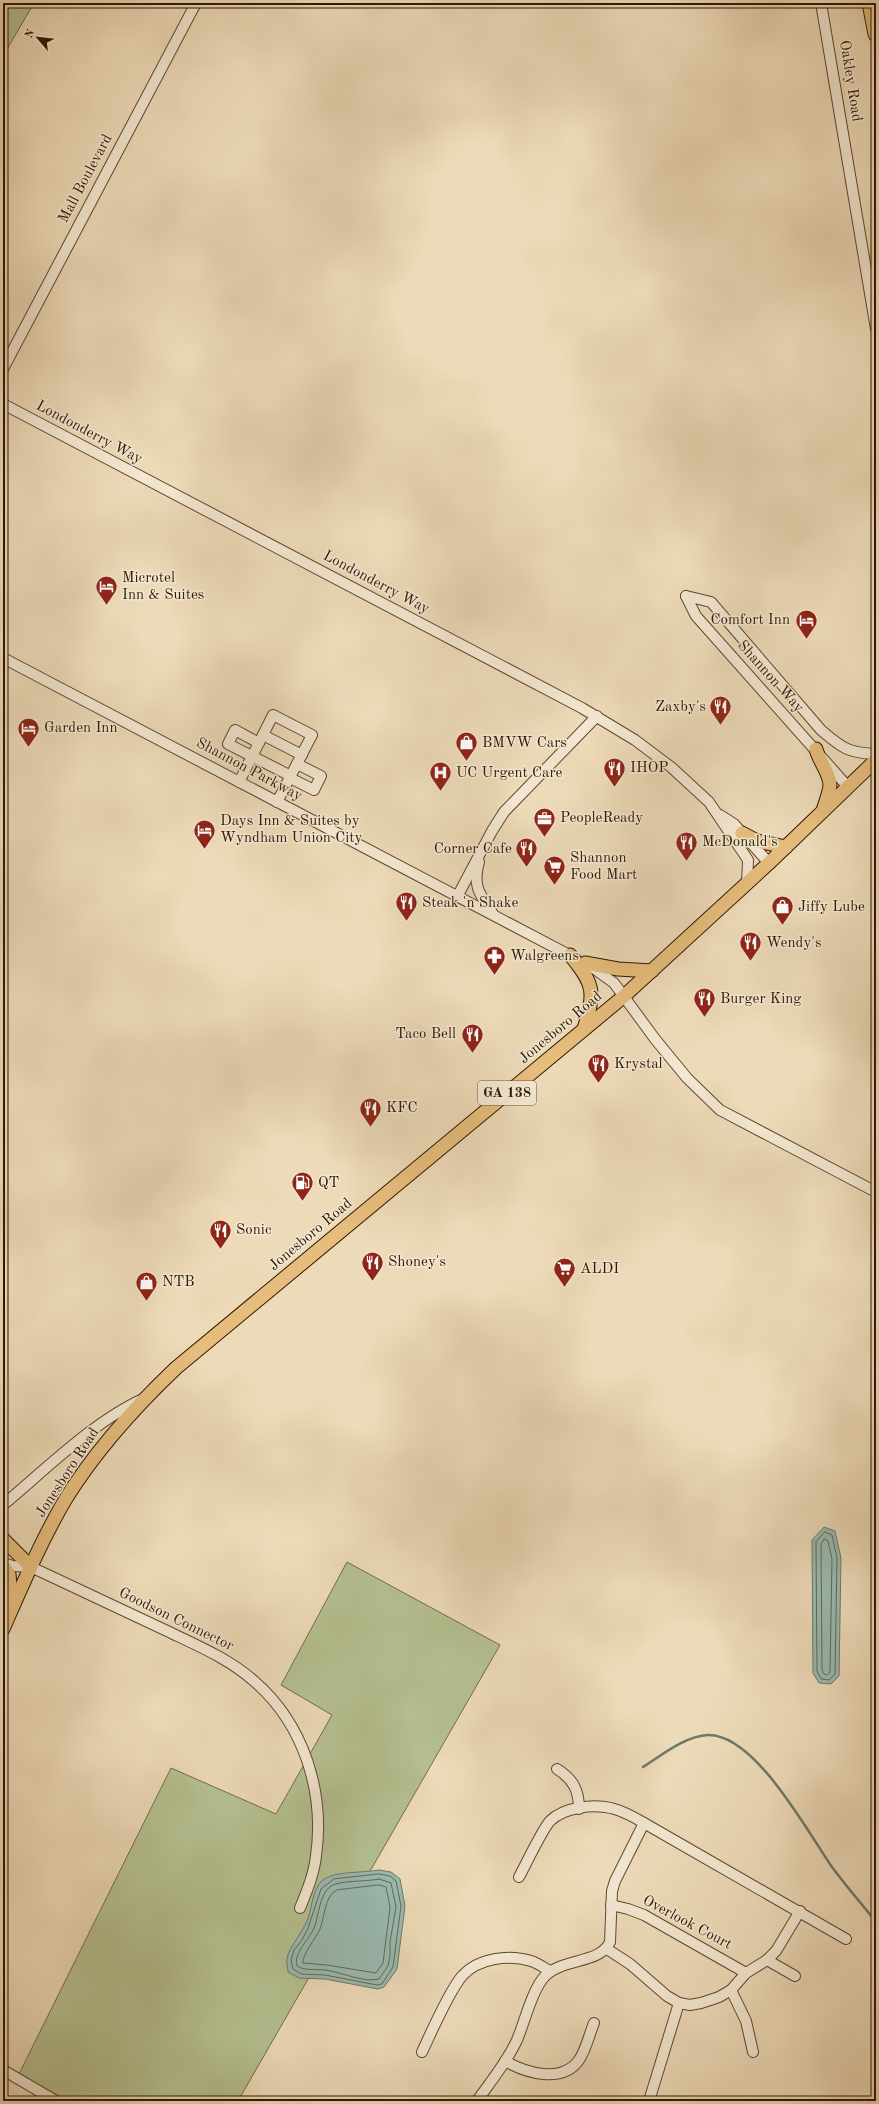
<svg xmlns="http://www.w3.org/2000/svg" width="879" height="2104" viewBox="0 0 879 2104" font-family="'Old Standard TT',serif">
<rect width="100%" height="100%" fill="#eddab8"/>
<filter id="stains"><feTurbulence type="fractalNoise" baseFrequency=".005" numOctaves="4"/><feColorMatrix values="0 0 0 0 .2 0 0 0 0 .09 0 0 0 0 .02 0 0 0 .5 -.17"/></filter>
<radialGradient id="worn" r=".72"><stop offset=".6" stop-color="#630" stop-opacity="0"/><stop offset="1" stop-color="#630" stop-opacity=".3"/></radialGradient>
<g fill="#b5c091" stroke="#716c48">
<path d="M3,3H34L3,56Z"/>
<path d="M347,1562L500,1645L238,2101H60L19,2074L171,1768L276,1814L332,1715L281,1685Z"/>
</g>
<g fill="#99bab1" stroke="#6e796a">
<path d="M824,1527L835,1531L841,1558L839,1676L831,1684L819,1683L813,1673L812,1540Z"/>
<path d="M379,1870L391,1872L400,1879L405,1906L397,1969L384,1987L378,1989L325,1979L299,1978L288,1972C288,1968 286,1963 287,1959C288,1949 302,1933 307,1921C313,1907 311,1889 324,1879C337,1871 363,1873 379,1870Z"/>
</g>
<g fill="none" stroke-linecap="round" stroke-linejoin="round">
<g stroke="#636858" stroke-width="1">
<path d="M825,1532L832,1535L837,1558L835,1674L829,1680L821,1679L817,1671L816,1542Z"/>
<path d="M825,1539L828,1541L832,1559L830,1672L827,1675L824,1674L822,1670L821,1544Z"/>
<path d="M379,1874L390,1876L396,1881L401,1906L393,1967L382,1984L377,1985L325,1975L301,1974L293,1969L291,1960L294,1950L302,1940L308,1928L321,1889L334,1879Z"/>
<path d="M379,1879L391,1883L396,1907L390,1942V1956L388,1966L379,1979C362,1983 342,1972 325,1970C316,1969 305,1971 297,1966C293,1953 309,1940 314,1928C319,1916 319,1894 331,1886C340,1880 366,1882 379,1879Z"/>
<path d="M379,1885L386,1887L390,1907L389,1916L383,1963L376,1973L327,1965L303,1963C302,1955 316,1938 320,1929C325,1917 324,1896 337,1890Z"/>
</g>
<path stroke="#6e796a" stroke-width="2.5" d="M643,1767C662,1755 685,1736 708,1735C755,1734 807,1831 832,1867C846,1886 861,1903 876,1922"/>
<defs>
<g id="minor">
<path d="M821,3L876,329"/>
<path d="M3,369L196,3"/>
<path d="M3,404L582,708L635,740L671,767L709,802L748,860L747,884"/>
<path d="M686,596L711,602L821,730C842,748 848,753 876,754"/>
<path d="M686,596L696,616L848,787"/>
<path d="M3,658L575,958"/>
<path d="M263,735L302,755"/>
<path d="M259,743L235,730L228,744L291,776"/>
<path d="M290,778L314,790L321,776L297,764"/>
<path d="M239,782L273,715L312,735L277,802"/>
<path d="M720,815L734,824L769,863"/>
<path d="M479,862C472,886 480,895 493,914"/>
<path d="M457,897L492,831L504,812L597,716"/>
<path d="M589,965L614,983L655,1039L687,1078L720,1110L876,1192"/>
<path d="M3,1505C45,1470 94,1421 143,1399"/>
<path d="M3,1563L13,1566L31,1567C76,1588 121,1609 165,1630C196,1645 228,1658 254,1681C304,1724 325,1792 316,1856C314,1874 307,1891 300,1908"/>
<path d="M557,1769C573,1779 579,1790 579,1809"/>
<path d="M519,1877C526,1864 542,1830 550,1821C564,1807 593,1804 611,1808C623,1811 634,1817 644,1823L846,1939"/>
<path d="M611,1905L628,1909L644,1915L746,1973"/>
<path d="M607,1949L630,1964L667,1996L679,2003L690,2005L701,2003L719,1997L731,1990L746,1973L767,1960L776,1951L800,1911"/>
<path d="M767,1960L795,1976"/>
<path d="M731,1990L746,2021L753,2052"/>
<path d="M422,2052C432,2031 448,1993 462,1976C478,1958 509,1954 531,1961C538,1963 544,1968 550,1971"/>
<path d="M505,2061C526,2073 562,2084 579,2060C586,2050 589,2035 594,2023"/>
<path d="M3,2070L56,2101"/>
<path d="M477,2101C491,2081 507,2062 517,2040C525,2021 532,1990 545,1976C563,1958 600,1964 610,1942L612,1891L615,1881L644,1823"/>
<path d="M649,2101L679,2003"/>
</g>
<g id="major">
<path d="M816,749C819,761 829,772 830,784C830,792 825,803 823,811"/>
<path d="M742,833L757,841L786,847"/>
<path d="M570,955C595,985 595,992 584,1029"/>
<path d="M585,963L618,969L652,971"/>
<path d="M3,1539L31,1567"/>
<path d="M3,1566L9,1574L12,1607"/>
<path d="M3,1629C22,1586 41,1541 65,1500C95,1451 134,1408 176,1368L623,997L769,863L876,760"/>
</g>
<path id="highway" d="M870,3L876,34"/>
</defs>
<use href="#minor" stroke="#5d482e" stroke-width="12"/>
<use href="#major" stroke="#2d1700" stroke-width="15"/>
<use href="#highway" stroke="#2d1700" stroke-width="17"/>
<use href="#minor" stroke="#f3e7d1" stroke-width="10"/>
<use href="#major" stroke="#e6bd7c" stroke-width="13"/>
<use href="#highway" stroke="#e6bd7c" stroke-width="15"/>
<path stroke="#2d1700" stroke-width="2.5" stroke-dasharray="7 7" stroke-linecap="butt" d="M3,2095L13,2101"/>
</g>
<defs>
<symbol id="hotel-pin" viewBox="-11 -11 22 30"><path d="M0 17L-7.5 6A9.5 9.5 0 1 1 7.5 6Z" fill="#8f2418" stroke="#f3e7d1"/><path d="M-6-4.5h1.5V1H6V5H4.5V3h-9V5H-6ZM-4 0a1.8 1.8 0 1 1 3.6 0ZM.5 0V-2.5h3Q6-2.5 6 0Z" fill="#fff"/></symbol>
<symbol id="restaurant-pin" viewBox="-11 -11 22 30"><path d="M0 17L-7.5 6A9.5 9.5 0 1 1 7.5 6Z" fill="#8f2418" stroke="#f3e7d1"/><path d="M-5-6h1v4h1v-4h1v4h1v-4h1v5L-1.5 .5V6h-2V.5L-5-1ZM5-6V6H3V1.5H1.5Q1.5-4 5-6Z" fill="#fff"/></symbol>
<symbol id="shop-pin" viewBox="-11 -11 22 30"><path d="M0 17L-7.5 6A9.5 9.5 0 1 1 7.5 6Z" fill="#8f2418" stroke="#f3e7d1"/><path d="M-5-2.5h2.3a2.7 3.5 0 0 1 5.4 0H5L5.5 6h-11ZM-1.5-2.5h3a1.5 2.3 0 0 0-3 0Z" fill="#fff"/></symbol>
<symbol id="hospital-pin" viewBox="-11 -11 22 30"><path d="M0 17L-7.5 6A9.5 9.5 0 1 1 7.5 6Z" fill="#8f2418" stroke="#f3e7d1"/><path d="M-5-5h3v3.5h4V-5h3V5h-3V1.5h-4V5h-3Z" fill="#fff"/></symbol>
<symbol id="office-pin" viewBox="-11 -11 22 30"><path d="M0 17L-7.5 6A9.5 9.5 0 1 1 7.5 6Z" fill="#8f2418" stroke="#f3e7d1"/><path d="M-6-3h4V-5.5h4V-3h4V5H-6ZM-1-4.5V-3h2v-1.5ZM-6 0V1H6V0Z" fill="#fff"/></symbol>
<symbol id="supermarket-pin" viewBox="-11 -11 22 30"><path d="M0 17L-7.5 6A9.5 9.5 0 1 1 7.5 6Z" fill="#8f2418" stroke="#f3e7d1"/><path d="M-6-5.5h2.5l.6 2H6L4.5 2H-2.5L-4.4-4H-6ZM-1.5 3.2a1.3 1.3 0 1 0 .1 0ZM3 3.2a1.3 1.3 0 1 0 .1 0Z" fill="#fff"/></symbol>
<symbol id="pharmacy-pin" viewBox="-11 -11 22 30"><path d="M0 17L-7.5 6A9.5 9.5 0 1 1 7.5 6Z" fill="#8f2418" stroke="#f3e7d1"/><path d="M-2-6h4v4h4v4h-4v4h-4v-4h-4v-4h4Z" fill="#fff"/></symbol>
<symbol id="fuel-pin" viewBox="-11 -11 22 30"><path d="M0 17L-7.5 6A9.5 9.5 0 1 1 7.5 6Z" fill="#8f2418" stroke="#f3e7d1"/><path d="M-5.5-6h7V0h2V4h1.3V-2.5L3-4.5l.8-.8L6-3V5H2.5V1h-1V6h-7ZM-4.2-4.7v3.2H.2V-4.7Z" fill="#fff"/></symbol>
</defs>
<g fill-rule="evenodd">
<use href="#hotel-pin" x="94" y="574" width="25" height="34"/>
<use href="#hotel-pin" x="794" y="608" width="25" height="34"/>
<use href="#restaurant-pin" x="708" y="694" width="25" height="34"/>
<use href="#hotel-pin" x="16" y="716" width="25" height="34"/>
<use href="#shop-pin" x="454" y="730" width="25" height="34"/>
<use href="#restaurant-pin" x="602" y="756" width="25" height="34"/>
<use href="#hospital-pin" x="428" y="760" width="25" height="34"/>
<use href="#office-pin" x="532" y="806" width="25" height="34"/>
<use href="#hotel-pin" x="192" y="818" width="25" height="34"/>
<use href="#restaurant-pin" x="674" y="830" width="25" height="34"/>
<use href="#restaurant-pin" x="514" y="836" width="25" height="34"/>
<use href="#supermarket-pin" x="542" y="854" width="25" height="34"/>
<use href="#restaurant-pin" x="394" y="890" width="25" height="34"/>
<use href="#shop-pin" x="770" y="894" width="25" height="34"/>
<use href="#restaurant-pin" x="738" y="930" width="25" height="34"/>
<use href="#pharmacy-pin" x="482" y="944" width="25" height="34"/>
<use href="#restaurant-pin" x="692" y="986" width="25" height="34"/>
<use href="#restaurant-pin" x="460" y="1022" width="25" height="34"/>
<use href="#restaurant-pin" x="586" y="1052" width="25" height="34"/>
<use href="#restaurant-pin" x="358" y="1096" width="25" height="34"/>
<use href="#fuel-pin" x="290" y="1170" width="25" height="34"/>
<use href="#restaurant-pin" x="208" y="1218" width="25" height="34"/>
<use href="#restaurant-pin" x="360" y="1250" width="25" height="34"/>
<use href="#supermarket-pin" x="552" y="1256" width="25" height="34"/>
<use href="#shop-pin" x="134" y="1270" width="25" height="34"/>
</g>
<g text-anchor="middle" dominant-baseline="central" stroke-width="3" stroke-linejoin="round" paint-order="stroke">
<rect fill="#f3e7d1" stroke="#68553f" stroke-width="1" x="478" y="1081" width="58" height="24" rx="3"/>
<g font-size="14" font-weight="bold" fill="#2d1700">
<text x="507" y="1093">GA 138</text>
</g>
<g font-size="15" fill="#2d1700" stroke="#f3e7d1">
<text transform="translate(850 81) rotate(81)">Oakley Road</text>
<text transform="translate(86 179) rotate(-62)">Mall Boulevard</text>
<text transform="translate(89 433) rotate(28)">Londonderry Way</text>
<text transform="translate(376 583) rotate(28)">Londonderry Way</text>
<text transform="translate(770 677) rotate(48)">Shannon Way</text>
<text transform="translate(249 770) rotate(28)">Shannon Parkway</text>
<text transform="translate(561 1028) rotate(-40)">Jonesboro Road</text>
<text transform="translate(311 1235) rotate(-40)">Jonesboro Road</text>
<text transform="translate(68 1473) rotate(-57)">Jonesboro Road</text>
<text transform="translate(176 1620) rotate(26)">Goodson Connector</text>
<text transform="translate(687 1923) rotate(28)">Overlook Court</text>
</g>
<g font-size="15" fill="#2d1700" stroke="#f3e7d1" text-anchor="start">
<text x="122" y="578">Microtel<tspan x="122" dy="17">Inn &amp; Suites</tspan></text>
<text x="790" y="620" text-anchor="end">Comfort Inn</text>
<text x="706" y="707" text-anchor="end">Zaxby's</text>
<text x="44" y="728">Garden Inn</text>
<text x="482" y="743">BMVW Cars</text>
<text x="630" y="768">IHOP</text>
<text x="456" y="773">UC Urgent Care</text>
<text x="560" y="818">PeopleReady</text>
<text x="220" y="821">Days Inn &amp; Suites by<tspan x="220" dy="17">Wyndham Union City</tspan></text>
<text x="702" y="842">McDonald's</text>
<text x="512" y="849" text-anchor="end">Corner Cafe</text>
<text x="570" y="858">Shannon<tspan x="570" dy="17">Food Mart</tspan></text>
<text x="422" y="903">Steak 'n Shake</text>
<text x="798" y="907">Jiffy Lube</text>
<text x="766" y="943">Wendy's</text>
<text x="510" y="956">Walgreens</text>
<text x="720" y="999">Burger King</text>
<text x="456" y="1034" text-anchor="end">Taco Bell</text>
<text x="614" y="1064">Krystal</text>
<text x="386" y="1108">KFC</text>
<text x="318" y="1183">QT</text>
<text x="236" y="1230">Sonic</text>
<text x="388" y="1262">Shoney's</text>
<text x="580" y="1269">ALDI</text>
<text x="162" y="1282">NTB</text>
</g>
</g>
<rect width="879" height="2104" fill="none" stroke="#eddab8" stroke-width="16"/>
<rect x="4" y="4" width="871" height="2096" fill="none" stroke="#2d1700" stroke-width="2"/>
<rect x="8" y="8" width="863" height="2088" fill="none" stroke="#2d1700"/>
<g transform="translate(38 38) rotate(298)" stroke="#f3e7d1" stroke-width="3" paint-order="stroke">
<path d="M0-3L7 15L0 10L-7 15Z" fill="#2d1700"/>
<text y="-6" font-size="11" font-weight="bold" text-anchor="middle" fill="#2d1700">N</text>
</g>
<rect width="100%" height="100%" filter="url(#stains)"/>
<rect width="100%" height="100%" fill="url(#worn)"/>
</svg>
